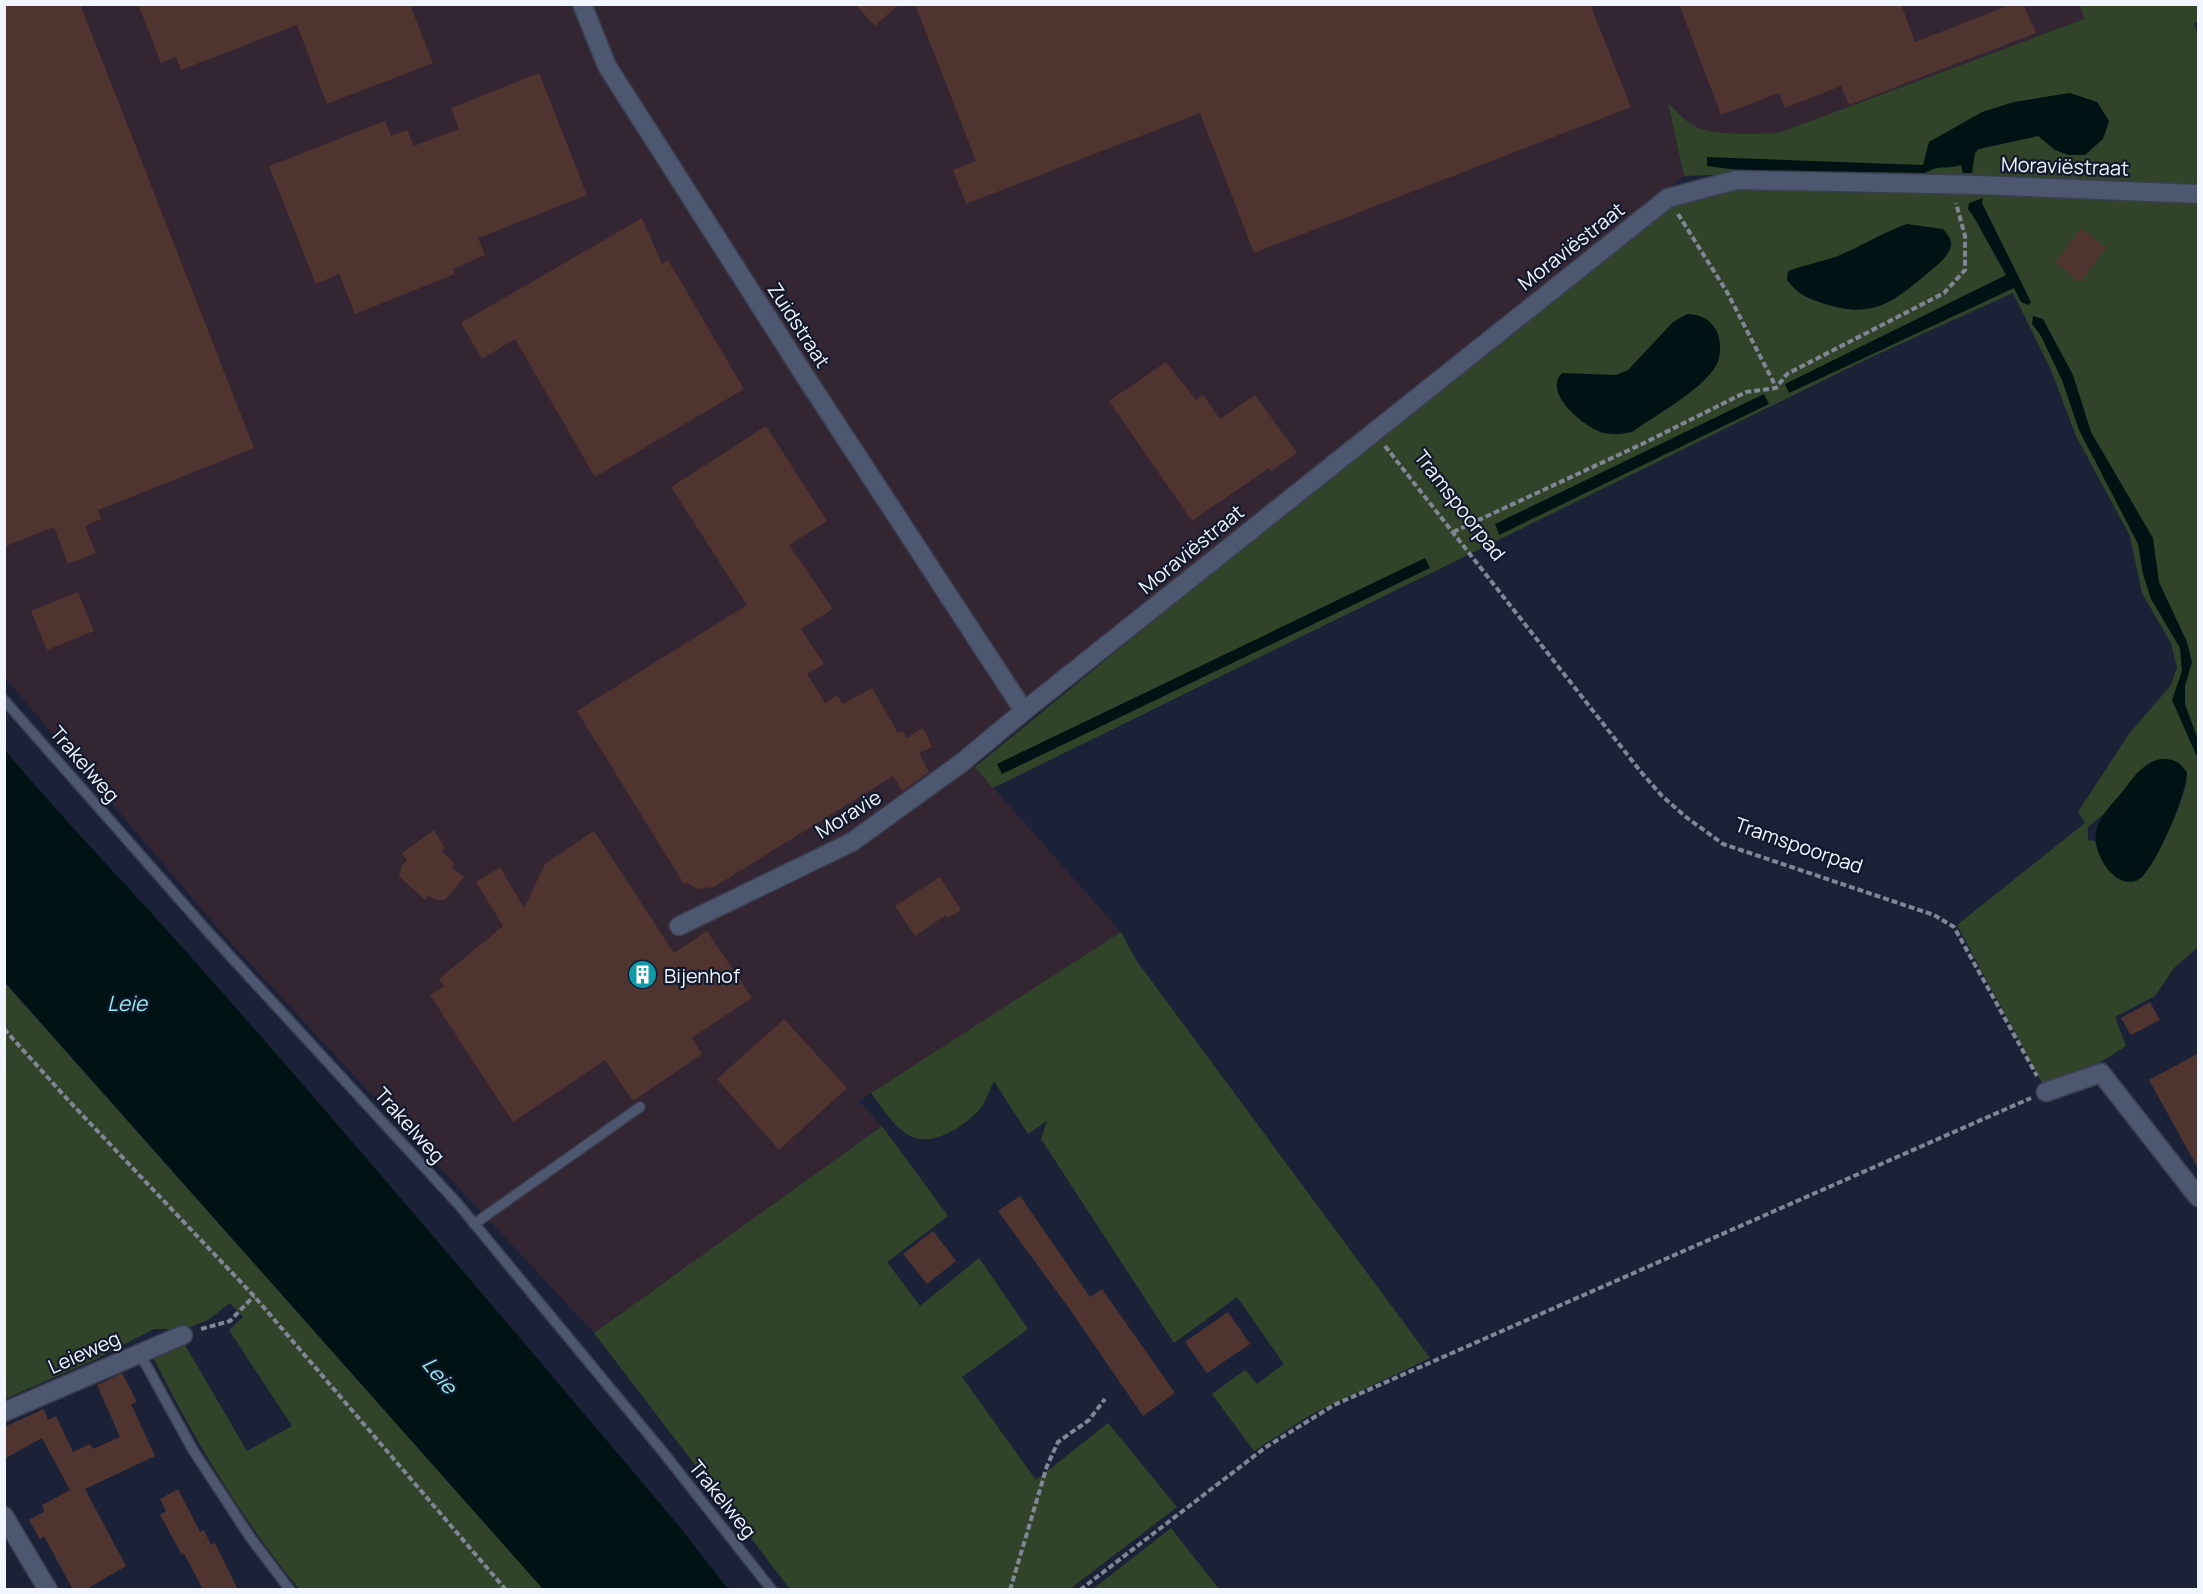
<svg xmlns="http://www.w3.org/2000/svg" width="2203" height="1594" viewBox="0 0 2203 1594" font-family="Manrope,sans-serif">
<rect width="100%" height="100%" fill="#1b2238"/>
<path fill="#332532" d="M2080,4L2084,19L1778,133L1754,135L1704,131L1691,124L1668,104L1684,176L1499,320L960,750L1121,932L859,1101L882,1126L594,1333L229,941L5,678V5Z"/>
<g fill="#31442a" fill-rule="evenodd">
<path d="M2080,5H2198V21L2194,24L2198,35V187L1735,174L1684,176L1668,103C1676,110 1684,120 1693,125C1711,136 1757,134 1778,133L2084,19Z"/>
<path d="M1732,188C1888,190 2043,199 2198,202V947L2174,968L2155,996L2115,1017L2126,1046L2099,1063L2043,1085L1957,925L2085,823L2078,812L2129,734L2171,685L2177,668L2171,643L2142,593L2130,536L2076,436L2051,370L2013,293L1865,360L993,788L975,767L1369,444L1666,207ZM2187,781C2179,816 2160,847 2142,878L2098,852L2095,841L2088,840V827L2105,813L2124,790Z"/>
<path d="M1121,932L1136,960L1430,1358L1312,1414L1254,1451L1212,1394L1245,1370L1257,1384L1284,1364L1237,1297L1174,1343L1041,1139L1047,1121L1028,1134L994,1081C989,1090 986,1103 979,1110C964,1126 935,1146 913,1137C895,1130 883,1108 871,1093Z"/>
<path d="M4,982L543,1589H299C242,1520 194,1439 154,1359L185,1345L247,1451L292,1426L229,1330L243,1317L230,1303L208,1320L185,1329H154L92,1361L5,1399Z"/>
<path d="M882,1126L948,1216L887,1262L920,1306L979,1258L1028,1329L962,1377L1036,1480L1108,1423L1177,1507L1070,1589H790L594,1333Z"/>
<path d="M1171,1528L1219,1589H1093Z"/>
</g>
<g fill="#001314">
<path d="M2070,93L2097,102L2109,121L2103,139L2085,155H2068L2055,150L2038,136L1979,149L1975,153L1972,173H1963L1961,165C1946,170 1940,164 1925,173L1737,170L1707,166V157L1923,165L1929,142L1982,112L2014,102Z"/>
<path d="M1983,198L1982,203L2031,302L2028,305L2021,302L2014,288L1789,393L1785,384L2006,275L1975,219L1968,209L1969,203Z"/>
<path d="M1907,224L1943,229C1947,234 1952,239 1951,245C1949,257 1936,266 1928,273C1892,303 1872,319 1825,304C1809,299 1797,294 1787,280L1788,271C1804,265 1821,262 1838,256C1862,246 1883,232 1907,224Z"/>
<path d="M1687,314C1700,314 1711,319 1717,332C1721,341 1721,355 1717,364C1704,389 1656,415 1632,432C1623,434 1614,435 1604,433C1585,428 1542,393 1562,373L1616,375L1628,370L1673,322Z"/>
<path d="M2033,316L2043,319L2073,375L2091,432L2153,538L2159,582L2187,642L2192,662L2185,686V704L2198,740V759L2172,700L2182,671L2180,648L2151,599L2143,574L2138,544L2079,430L2062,380L2041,336L2032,324Z"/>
<path d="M1764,394L1769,404L1499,535L1495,524Z"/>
<path d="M1425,558L1430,568L1002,774L997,764Z"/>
<path d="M5,750C64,821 130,888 191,957C357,1144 518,1336 679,1526L728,1589H543L5,982Z"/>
<path d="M2161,759C2174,759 2179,761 2187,772C2187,792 2154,875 2136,881C2112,888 2092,851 2096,832C2098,819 2109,807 2118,797C2131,782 2140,763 2161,759Z"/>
</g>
<g fill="#503430">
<path d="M4,4H80L254,448L98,510L101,519L85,526L96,553L68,564L54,527L4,547Z"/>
<path d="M138,4H410L433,63L327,104L297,25L181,70L176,57L161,63Z"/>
<path d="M855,4H899L875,26Z"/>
<path d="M915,4H1590L1631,107L1254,253L1200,113L966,204L953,170L976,161Z"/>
<path d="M1679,4H1901L1915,42L2012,4H2023L2036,33L1849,105L1841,86L1785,108L1779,93L1721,115Z"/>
<path d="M539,73L587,195L478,238L485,255L453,269L455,274L355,314L339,274L316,284L269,166L385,121L391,136L407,130L414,146L459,129L451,108Z"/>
<path d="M642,218L662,264L668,260L744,389L595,477L515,339L482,359L461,323Z"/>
<path d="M2081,228L2106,248L2080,282L2055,263Z"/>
<path d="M1166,362L1196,400L1203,395L1220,419L1255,395L1297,453L1271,471L1269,468L1192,521L1109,401Z"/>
<path d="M766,426L827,521L789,545L833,609L801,629L824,664L807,674L825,703L837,695L843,704L872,688L898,733L903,731L906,738L923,728L932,747L919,753L929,772L902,791L893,776L714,887L697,889L687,883L684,884L577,711L747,605L671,487Z"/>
<path d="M78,592L94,631L47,650L31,611Z"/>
<path d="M434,830L445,849L442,851L454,863L452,867L464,877L445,900H436L428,896L425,900L399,876L402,865L407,861L402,853Z"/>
<path d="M594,831L674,953L707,931L752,998L692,1038L702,1054L633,1101L605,1060L513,1122L430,995L444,986L439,979L503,926L476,882L500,867L524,908L545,864Z"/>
<path d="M940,877L961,910L948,918L946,915L915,936L895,906Z"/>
<path d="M2150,1002L2160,1020L2131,1035L2121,1018Z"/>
<path d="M784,1019L847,1088L779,1150L717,1079Z"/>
<path d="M2199,1053V1170L2149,1080Z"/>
<path d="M1020,1196L1090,1297L1102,1289L1175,1393L1143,1416L1071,1311L998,1211Z"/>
<path d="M933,1231L956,1261L927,1284L903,1254Z"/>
<path d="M1228,1312L1250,1344L1207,1373L1185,1342Z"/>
<path d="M122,1373L137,1402L131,1404L155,1456L85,1489L126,1566L85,1590H73L44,1536L40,1539L29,1520L44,1512L42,1505L70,1490L42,1438L4,1459V1427L44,1409L48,1420L56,1416L73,1452L90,1444L93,1449L120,1437L97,1385Z"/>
<path d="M178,1489L200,1532L204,1530L211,1545L215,1543L238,1590H203L184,1553L182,1555L160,1515L166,1511L160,1499Z"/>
</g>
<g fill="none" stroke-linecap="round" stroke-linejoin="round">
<defs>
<g id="lane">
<path d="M4,700L210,934L458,1204L663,1452L772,1590"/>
<path d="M474,1224L640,1107"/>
<path d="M139,1352L193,1450L250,1537L290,1590"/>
</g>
<g id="street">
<path d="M582,4L607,66L803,373L1024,711"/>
<path d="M679,926L852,842L960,764L1024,711L1668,198L1736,180L1979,185L2198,194"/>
<path d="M2046,1092L2101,1073L2198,1197"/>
<path d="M4,1412L183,1335"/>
<path d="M4,1516L48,1590"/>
</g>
</defs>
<use href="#lane" stroke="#3a3e4f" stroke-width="12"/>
<use href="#street" stroke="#3a3e4f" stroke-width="21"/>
<g stroke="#818696" stroke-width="4" stroke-dasharray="6 3" stroke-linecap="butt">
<path d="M1678,214L1727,292L1776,387"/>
<path d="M1385,446L1641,772L1662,796L1686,817L1723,844L1934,915L1954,927L2037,1076"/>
<path d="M1453,532L1642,444L1746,392L1776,388L1787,374L1944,293L1965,270V236L1956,203"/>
<path d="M4,1029L69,1101L254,1296L506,1590"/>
<path d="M201,1329L230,1321L254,1296"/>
<path d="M1010,1590L1047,1466L1058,1442L1089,1420L1105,1399"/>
<path d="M1080,1590L1266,1447L1334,1405L2031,1098"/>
</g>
<use href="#lane" stroke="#4e5770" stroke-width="9"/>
<use href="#street" stroke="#4e5770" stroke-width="18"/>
</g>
<defs>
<symbol id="building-disc" viewBox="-11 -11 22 22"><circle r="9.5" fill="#0f9aa8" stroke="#12192d"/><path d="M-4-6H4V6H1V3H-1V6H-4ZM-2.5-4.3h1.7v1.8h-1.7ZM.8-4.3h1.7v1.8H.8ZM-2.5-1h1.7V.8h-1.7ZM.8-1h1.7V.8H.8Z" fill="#fff"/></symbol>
</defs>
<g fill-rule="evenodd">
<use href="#building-disc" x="626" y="958" width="33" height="33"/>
</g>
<g text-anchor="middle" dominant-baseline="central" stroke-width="4.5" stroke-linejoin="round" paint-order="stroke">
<g font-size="20" fill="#f1f5fe" stroke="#12192d">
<text transform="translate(2065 166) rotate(2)">Moraviëstraat</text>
<text transform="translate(1571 246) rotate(-38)">Moraviëstraat</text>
<text transform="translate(799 325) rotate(57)">Zuidstraat</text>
<text transform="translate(1460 505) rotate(52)">Tramspoorpad</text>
<text transform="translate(1191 549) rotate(-39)">Moraviëstraat</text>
<text transform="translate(85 764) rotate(49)">Trakelweg</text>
<text transform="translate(848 814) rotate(-32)">Moravie</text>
<text transform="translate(1799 845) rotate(19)">Tramspoorpad</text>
<text transform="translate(410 1125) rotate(48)">Trakelweg</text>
<text transform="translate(84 1352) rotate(-24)">Leieweg</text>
<text transform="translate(723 1499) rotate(51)">Trakelweg</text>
</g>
<g font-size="20" fill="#f1f5fe" stroke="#12192d" text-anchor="start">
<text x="664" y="975">Bijenhof</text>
</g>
<g font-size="21" font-style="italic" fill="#96eaeb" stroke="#12192d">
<text x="127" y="1003">Leie</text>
<text transform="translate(440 1375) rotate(50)">Leie</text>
</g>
</g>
<rect width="2203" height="1594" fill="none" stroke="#f1f5fe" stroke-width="12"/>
</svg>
